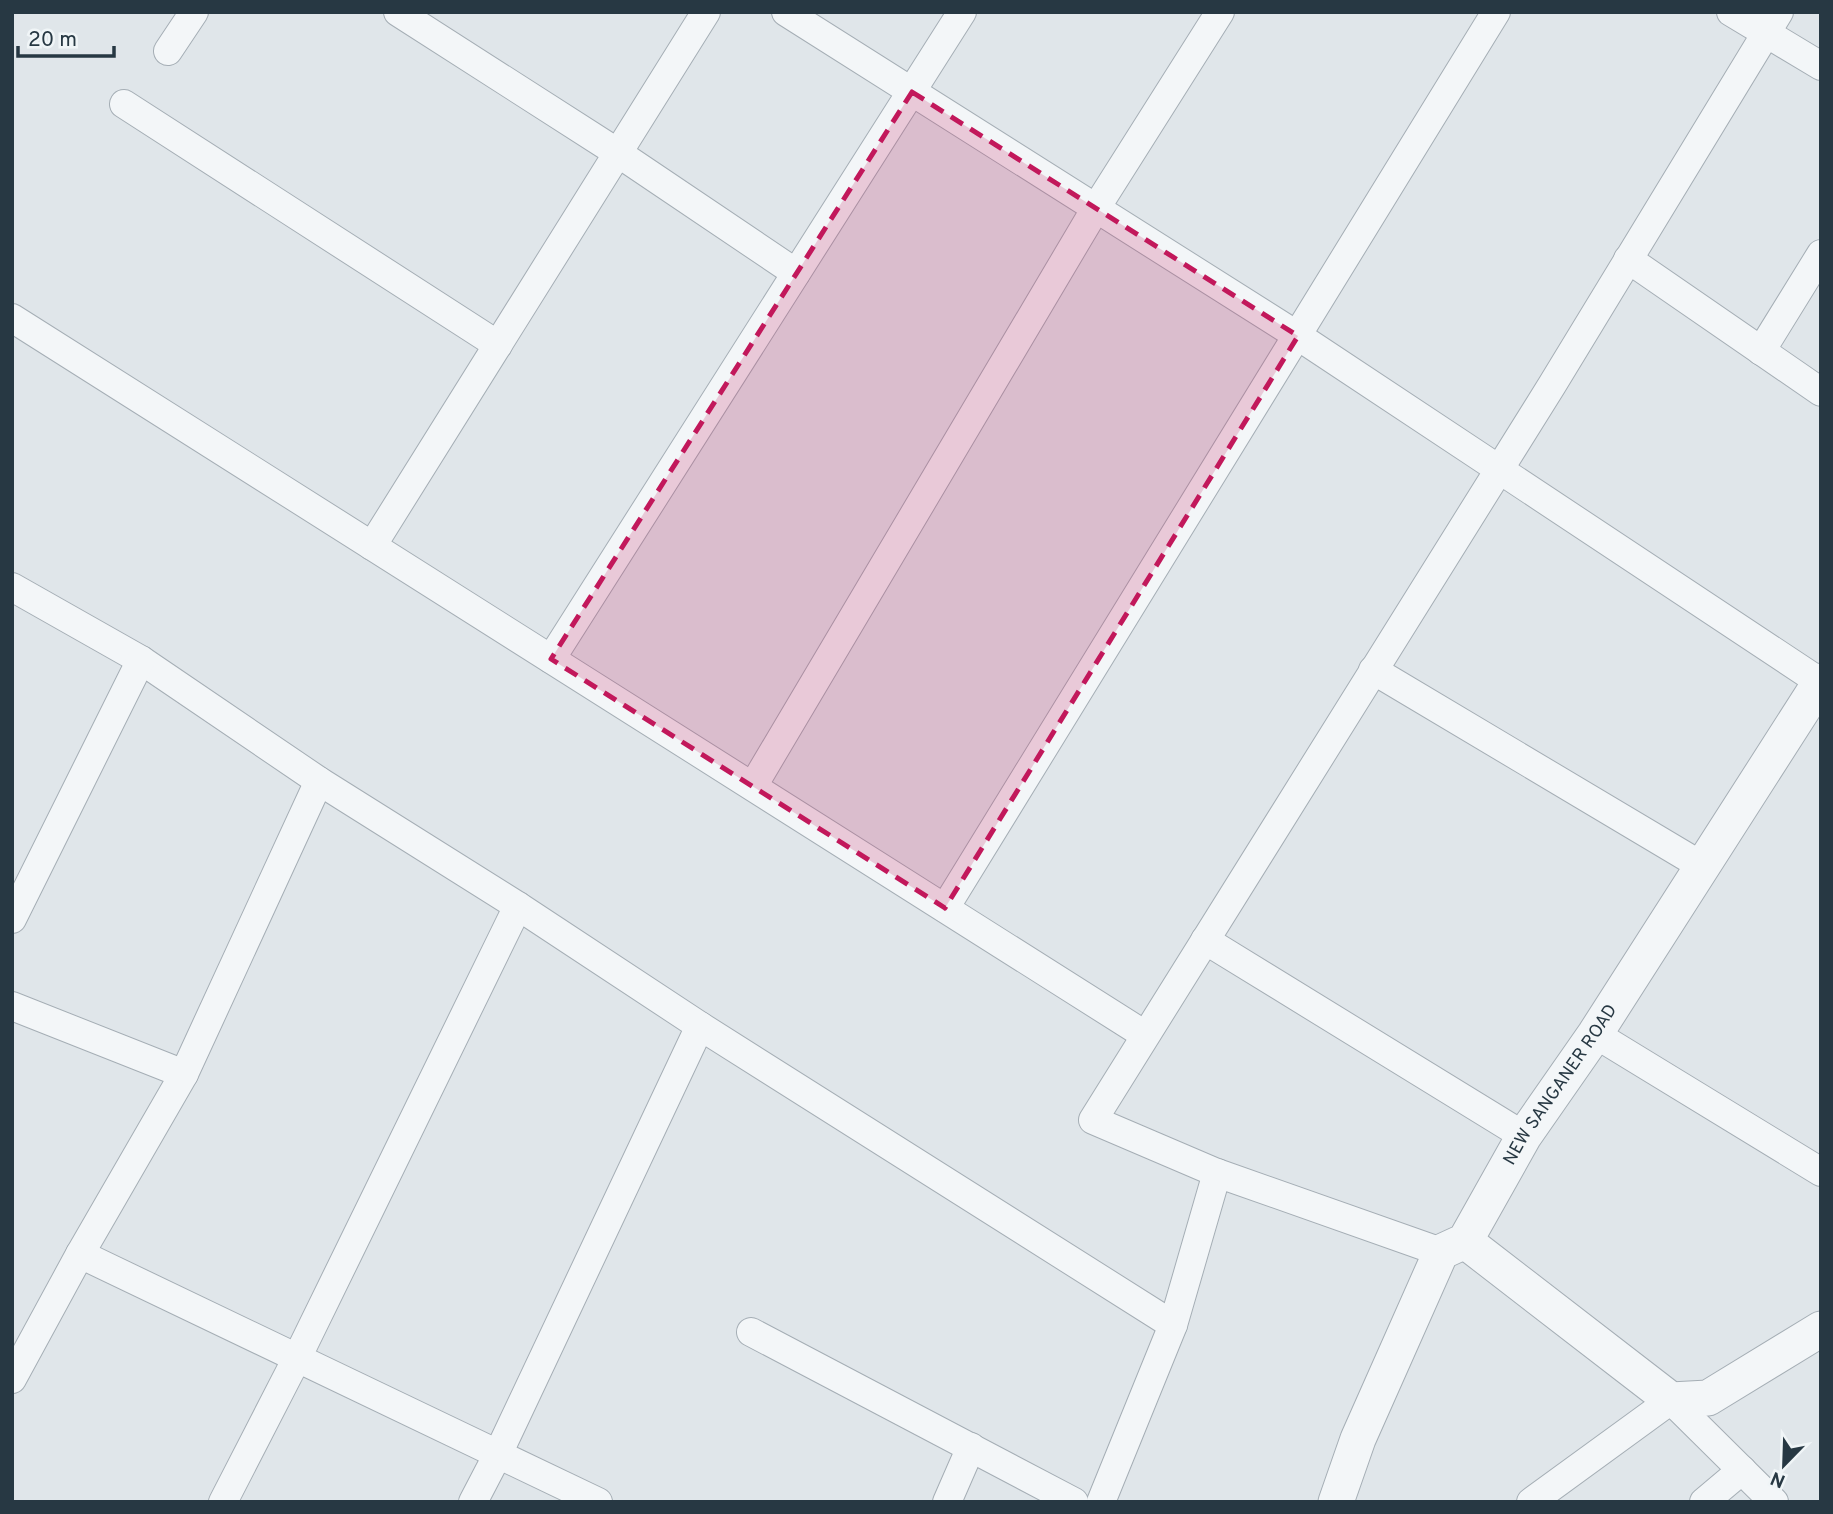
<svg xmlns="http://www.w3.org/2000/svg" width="1833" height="1514" viewBox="0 0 1833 1514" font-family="Overpass,sans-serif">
<rect width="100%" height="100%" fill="#e0e6ea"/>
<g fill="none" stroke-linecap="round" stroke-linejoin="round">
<defs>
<g id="minor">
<path d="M398,12L618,153L796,273"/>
<path d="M786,12L1298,336L1820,682"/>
<path d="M1731,12L1821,66"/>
<path d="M168,51L194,12"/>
<path d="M124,104L498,345"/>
<path d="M1628,259L1821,392"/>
<path d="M12,318L1145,1035"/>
<path d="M1761,351L1821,254"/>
<path d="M372,546L706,12"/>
<path d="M12,587L141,660L319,781L518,906L700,1026L1173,1325"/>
<path d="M551,659L962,12"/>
<path d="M1373,670L1702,866"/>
<path d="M753,786L1096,208L1220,12"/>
<path d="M945,908L1496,12"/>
<path d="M12,919L141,660"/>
<path d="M1205,940L1524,1136"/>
<path d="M12,1006L184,1074"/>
<path d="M1595,1034L1821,1172"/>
<path d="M1441,1252L1217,1173L1093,1120L1552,385L1779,12"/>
<path d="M80,1254L598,1502"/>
<path d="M751,1332L1074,1502"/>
<path d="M12,1379L80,1254L184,1074L319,781"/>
<path d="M223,1502L297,1358L518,906"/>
<path d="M473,1502L498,1454L700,1026"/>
<path d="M947,1502L971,1447"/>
<path d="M1101,1502L1173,1325L1217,1173"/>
<path d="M1531,1502L1671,1400L1774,1502"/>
<path d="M1704,1502L1742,1470"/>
</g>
<g id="tertiary">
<path d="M1465,1241L1671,1400L1708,1398L1821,1329"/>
<path id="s1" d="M1336,1502L1358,1439L1441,1252L1465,1241L1524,1136L1595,1034L1821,681"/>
</g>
</defs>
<use href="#minor" stroke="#a5aeb5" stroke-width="30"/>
<use href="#tertiary" stroke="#a5aeb5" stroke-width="37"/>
<use href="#minor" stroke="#f3f6f8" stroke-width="28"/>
<use href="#tertiary" stroke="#f3f6f8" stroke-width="35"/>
</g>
<path fill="#c2185b" fill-opacity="0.2" stroke="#c2185b" stroke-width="5" stroke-dasharray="14 9" stroke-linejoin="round" d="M912,92L1298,336L945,908L551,659Z"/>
<g text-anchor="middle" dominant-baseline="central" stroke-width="5" stroke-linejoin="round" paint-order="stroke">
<g font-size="18" fill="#273843" stroke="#f0f5f7">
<text stroke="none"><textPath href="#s1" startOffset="481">NEW SANGANER ROAD</textPath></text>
</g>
</g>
<rect width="1833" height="1514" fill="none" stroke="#273843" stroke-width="28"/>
<g transform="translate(1784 1465) rotate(203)" stroke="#f0f5f7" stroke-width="5" paint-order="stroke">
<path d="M0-5L12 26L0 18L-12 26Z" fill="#273843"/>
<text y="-10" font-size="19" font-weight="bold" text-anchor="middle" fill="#273843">N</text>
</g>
<path d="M18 46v10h96v-10" fill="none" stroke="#273843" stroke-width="3.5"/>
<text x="28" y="46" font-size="21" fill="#273843" stroke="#f0f5f7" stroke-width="5" paint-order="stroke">20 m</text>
</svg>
